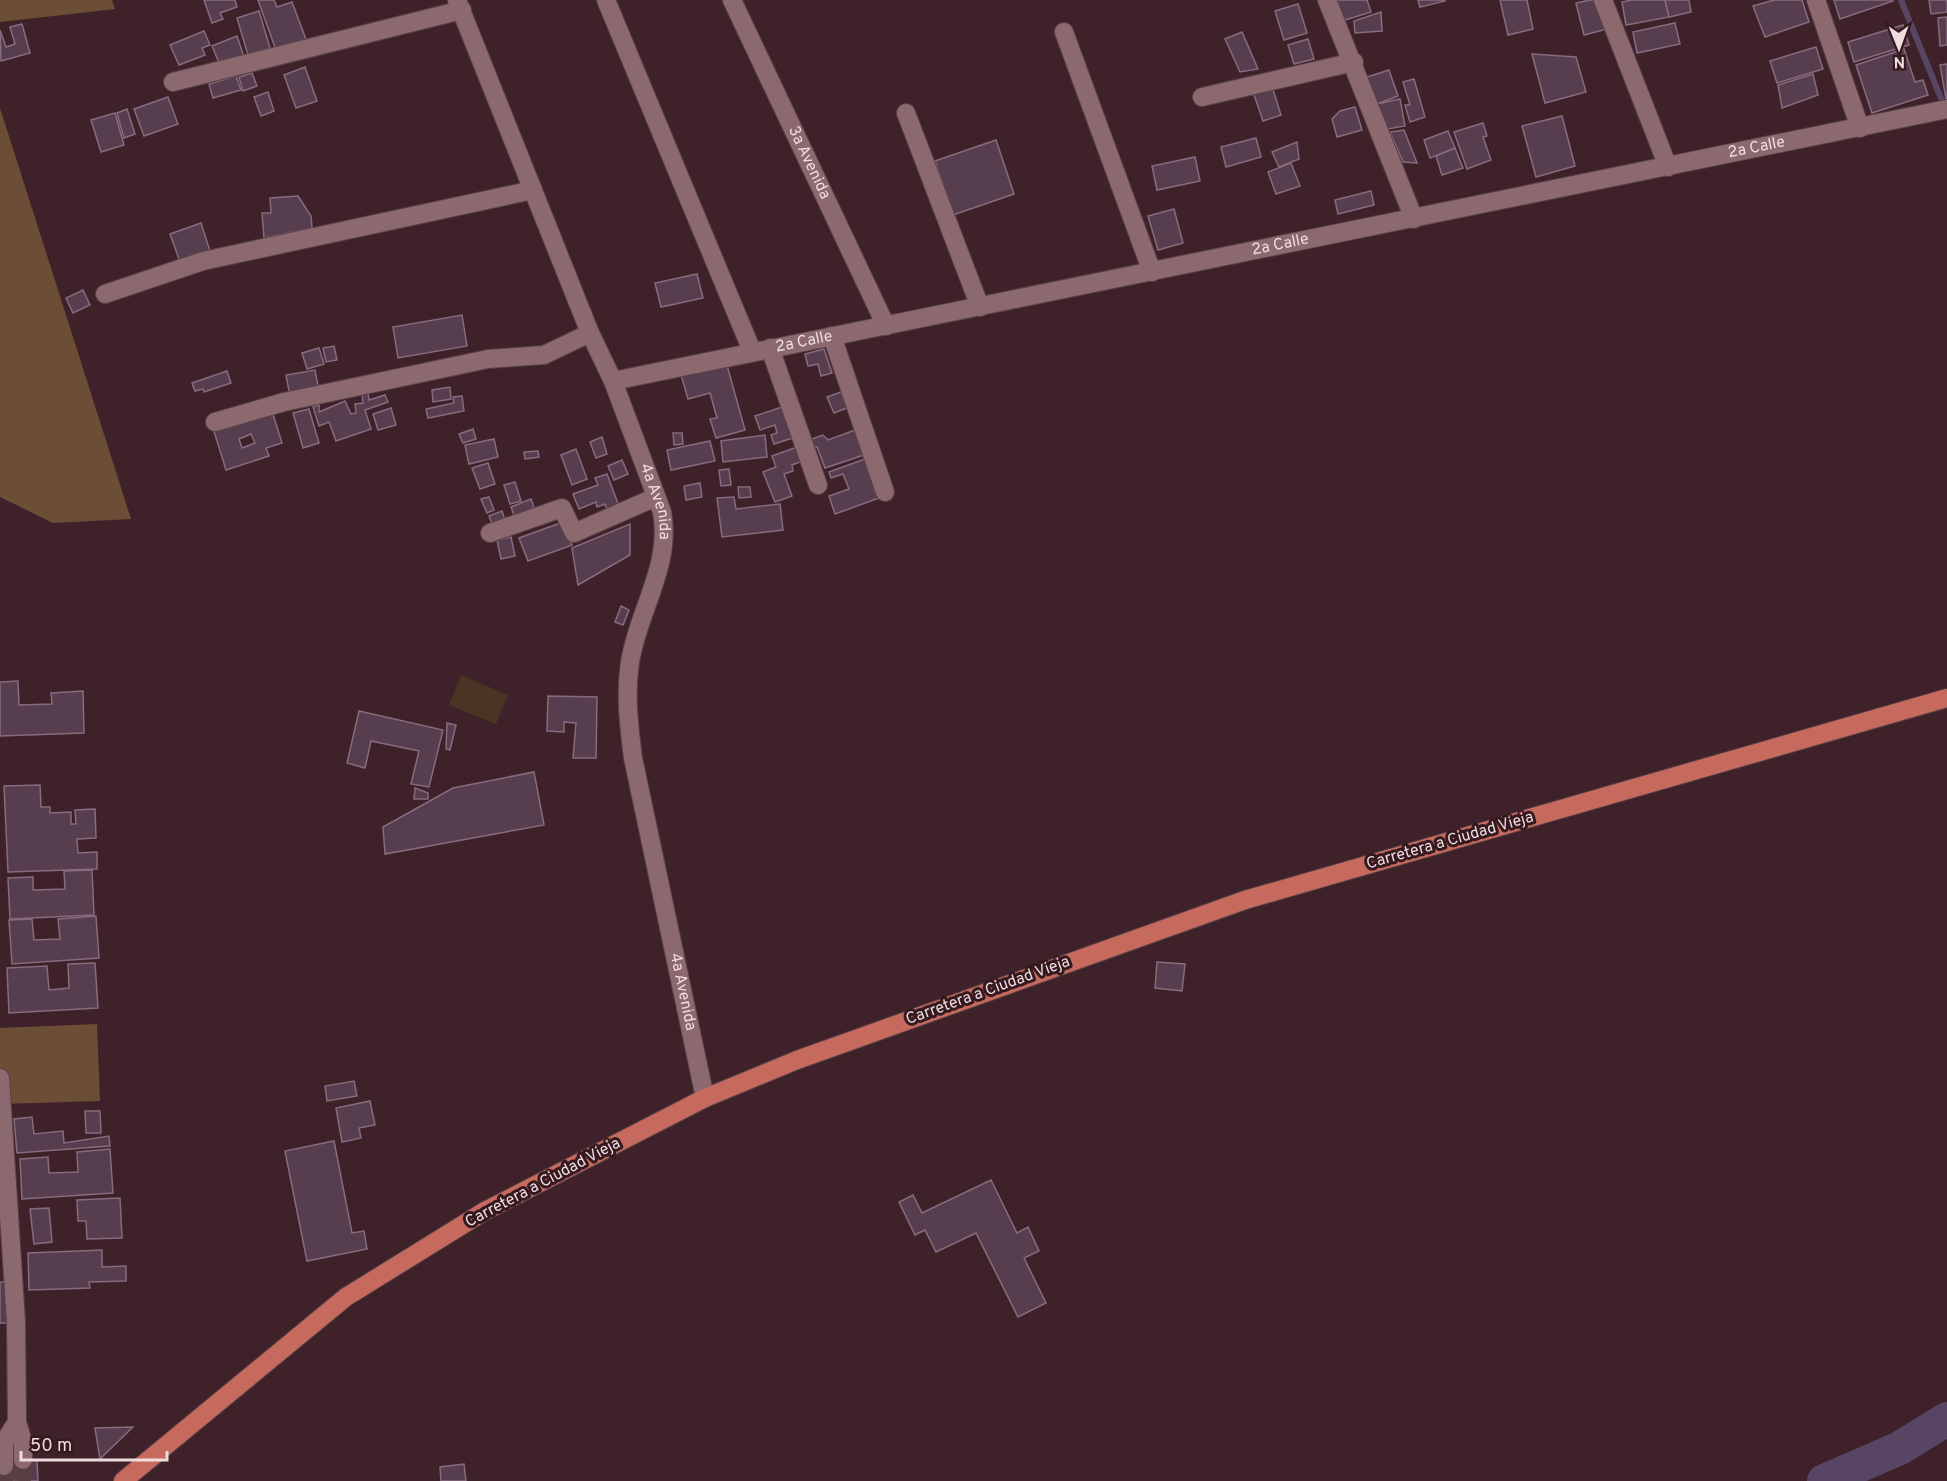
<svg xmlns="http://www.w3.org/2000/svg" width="1947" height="1481" viewBox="0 0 1947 1481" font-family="Overpass,sans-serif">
<rect width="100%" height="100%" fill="#3f2229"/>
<path fill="#4a3524" d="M461,675L508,695L496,724L449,705Z"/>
<g fill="#6c4e36">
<path d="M0,0H112L115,9L0,22Z"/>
<path d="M0,108L131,519L53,523L0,497Z"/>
<path d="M97,1024L100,1101L0,1104V1028Z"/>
</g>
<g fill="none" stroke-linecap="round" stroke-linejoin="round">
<path stroke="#584564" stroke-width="6" d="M1901,0L1945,108"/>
<path stroke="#584564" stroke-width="34" d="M1824,1481L1900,1448L1947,1419"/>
</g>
<g fill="#573e4f" stroke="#876b7e" stroke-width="1.5" fill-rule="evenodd">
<path d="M204,0H235L237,7L220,13L223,19L212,23Z"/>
<path d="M258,0H274L277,7L292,2L307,42L277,53Z"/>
<path d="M1335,0H1367L1371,12L1342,21Z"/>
<path d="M1418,0H1445V1L1420,7Z"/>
<path d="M1500,0H1527L1533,29L1508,35Z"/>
<path d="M1590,0H1600L1607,29L1584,35L1576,3Z"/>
<path d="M1632,0H1665L1669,17L1626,25L1622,2Z"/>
<path d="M1665,0H1689L1691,12L1669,17Z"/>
<path d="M1774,0H1802L1809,22L1765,37L1753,6Z"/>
<path d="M1834,0H1892L1893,1L1840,19Z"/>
<path d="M1929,0H1947V12L1931,14Z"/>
<path d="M1298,4L1307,33L1284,40L1275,11Z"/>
<path d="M259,11L270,48L248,55L237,18Z"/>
<path d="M1381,12L1382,31L1355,33L1354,21Z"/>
<path d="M1947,17V45L1940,46L1938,18Z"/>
<path d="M1675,23L1680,44L1637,53L1633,32Z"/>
<path d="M22,24L30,53L1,61L0,30L6,47L15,44L10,27Z"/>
<path d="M1903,25L1909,45L1854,62L1848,42Z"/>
<path d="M204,31L210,45L202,48L205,55L179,65L170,45Z"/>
<path d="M1242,32L1258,69L1240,72L1225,39Z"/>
<path d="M237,36L244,57L220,65L212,46Z"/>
<path d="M1308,39L1314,59L1294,64L1288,45Z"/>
<path d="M1816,47L1823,69L1777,83L1770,61Z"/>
<path d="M1904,49L1915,82L1923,80L1928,95L1872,113L1856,65Z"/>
<path d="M1532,54L1576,57L1586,92L1545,103Z"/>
<path d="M1947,64V98L1946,99L1940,65Z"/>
<path d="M305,67L317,101L296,108L284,75Z"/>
<path d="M1389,70L1398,96L1377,104L1364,78Z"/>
<path d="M252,73L257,86L243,91L239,77Z"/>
<path d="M1813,74L1818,95L1782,108L1778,85Z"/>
<path d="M236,76L241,90L213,98L209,84Z"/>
<path d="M1414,79L1425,117L1410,122L1405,105H1410L1403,82Z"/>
<path d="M1271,83L1281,115L1263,121L1252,89Z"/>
<path d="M268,92L274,111L261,116L254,97Z"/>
<path d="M168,97L178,124L144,136L134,109Z"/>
<path d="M1400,99L1405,126L1382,130L1377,104Z"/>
<path d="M1355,107L1362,130L1337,137L1332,119L1340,111Z"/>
<path d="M127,109L135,134L124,138L117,113Z"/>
<path d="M115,113L124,145L101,152L91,120Z"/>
<path d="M1562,116L1575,166L1536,177L1522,126Z"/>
<path d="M1483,123L1487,136L1483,137L1491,160L1467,169L1454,132Z"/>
<path d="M1404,130L1417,163L1403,162L1390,132Z"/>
<path d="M1448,131L1455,148L1430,158L1424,140Z"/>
<path d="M1256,138L1261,157L1226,167L1221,147Z"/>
<path d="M996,140L1014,194L953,215L935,161Z"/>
<path d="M1297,142L1299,159L1279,167L1272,152Z"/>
<path d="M1455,148L1463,168L1442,175L1436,156Z"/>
<path d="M1195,157L1200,181L1157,190L1152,166Z"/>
<path d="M1291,163L1300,186L1276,194L1268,172Z"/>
<path d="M1371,191L1374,205L1338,214L1335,200Z"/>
<path d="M298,196L311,216L312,228L264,238L262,213H271L270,198Z"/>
<path d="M1174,209L1183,243L1158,250L1148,216Z"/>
<path d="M201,223L210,251L180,262L170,234Z"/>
<path d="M697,274L703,298L661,307L655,283Z"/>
<path d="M83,290L90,305L73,313L66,298Z"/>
<path d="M462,315L467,346L398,358L393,327Z"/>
<path d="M334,346L337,360L326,362L323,348Z"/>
<path d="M319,348L324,364L307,369L302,353Z"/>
<path d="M824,349L832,373L821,376L818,364L808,366L805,354Z"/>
<path d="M725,358L745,430L716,438L710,419L717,418L710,393L688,399L680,371Z"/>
<path d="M315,370L319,391L290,396L286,375Z"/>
<path d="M227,371L231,383L204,392L203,389L195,391L192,383Z"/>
<path d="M450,387L451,399L433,402L432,390Z"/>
<path d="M841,392L847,408L834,413L827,397Z"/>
<path d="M362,393H368L369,400L385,395L388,402L365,410L371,429L336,441L329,422L319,426L313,407L319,405V412L345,401L351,414L356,413L355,404L363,403Z"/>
<path d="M462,396L464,411L428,418L426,409L454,403L453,397Z"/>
<path d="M785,406L799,436L774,444L771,435L777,433L775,425L760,430L755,416Z"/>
<path d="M391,408L396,425L378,430L373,414Z"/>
<path d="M309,409L319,443L303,448L293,413Z"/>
<path d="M273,414L282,443L266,448L269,456L226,470L213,428ZM251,434L255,443L242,448L239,439Z"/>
<path d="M473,429L476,439L463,443L459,434Z"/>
<path d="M858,429L867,454L825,468L817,447L812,449L809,440L823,435L828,440Z"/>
<path d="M673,433H682L683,444L674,445Z"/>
<path d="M765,435L767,457L723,462L721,441Z"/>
<path d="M602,437L607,454L596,458L590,442Z"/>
<path d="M494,439L498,457L469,464L465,445Z"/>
<path d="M710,441L715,461L671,470L667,450Z"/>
<path d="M800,446L805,460L792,465L793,471L784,474L792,496L775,502L763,472L776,467L772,456Z"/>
<path d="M576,449L587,479L572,485L561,455Z"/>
<path d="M538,451L539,457L525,459L524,452Z"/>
<path d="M865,459L879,498L835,514L829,496L849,489L843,474L831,478L829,472Z"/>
<path d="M622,460L628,474L614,480L608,466Z"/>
<path d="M488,463L495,484L480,489L472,468Z"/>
<path d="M729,469L731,485L721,486L719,470Z"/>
<path d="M607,474L620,509L608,513L605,504L597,507L596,502L579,509L573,494L598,485L595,478Z"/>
<path d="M515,482L521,501L510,504L504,485Z"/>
<path d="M700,483L702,497L686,500L684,486Z"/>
<path d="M738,487H750L751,497L739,498Z"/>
<path d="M489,497L494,510L487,513L481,499Z"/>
<path d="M734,497L736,509L780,504L783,530L722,537L717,498Z"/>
<path d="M531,499L537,516L517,523L511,507Z"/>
<path d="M502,511L506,523L493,527L489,516Z"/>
<path d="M563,522L572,545L528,561L519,538Z"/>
<path d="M630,524V555L578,585L572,548Z"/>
<path d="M511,537L515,556L501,559L497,540Z"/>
<path d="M621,606L629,610L623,625L615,622Z"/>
<path d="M18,681L19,705L52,704L51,693L83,691L84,733L0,736V682Z"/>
<path d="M548,696L597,697L596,758H573L576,723L564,722V732L547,731Z"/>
<path d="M359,711L443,730L429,787L411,784L419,751L371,741L365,768L347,763Z"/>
<path d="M447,723L456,725L450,750L446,749Z"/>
<path d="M534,772L544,825L385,854L383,827L453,788Z"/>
<path d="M40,785L41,807H50V813L71,812V824H76L75,810L95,809L96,838L77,839L78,853L97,852V869L8,872L4,786Z"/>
<path d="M415,788L428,793V799H414Z"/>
<path d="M92,870L94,915L10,919L8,878L33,877V890L65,889L64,871Z"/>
<path d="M96,916L99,958L12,964L9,920L32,919L34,940L60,939L58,919Z"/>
<path d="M1157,962L1185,964L1182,991L1155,988Z"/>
<path d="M95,963L98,1008L9,1013L7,968L47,966L49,990L69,988L68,964Z"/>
<path d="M354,1081L357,1096L327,1101L325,1086Z"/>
<path d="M370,1101L375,1125L359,1128L361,1138L342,1142L336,1108Z"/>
<path d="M85,1111H100L101,1133H86Z"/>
<path d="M32,1117L34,1134L63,1131L64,1143L109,1136L110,1146L17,1153L14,1119Z"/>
<path d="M334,1141L352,1233L364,1231L367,1249L307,1261L285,1151Z"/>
<path d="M110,1149L113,1193L22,1199L20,1159L48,1157L49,1173L78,1172L77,1152Z"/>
<path d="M991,1180L1017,1233L1028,1227L1039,1251L1024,1258L1046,1303L1018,1317L976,1233L936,1252L925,1230L915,1235L899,1202L913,1195L922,1213Z"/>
<path d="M120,1198L122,1238L87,1239L86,1221H78L77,1200Z"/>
<path d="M49,1208L52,1242L34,1244L30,1209Z"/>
<path d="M102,1250V1267L126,1266V1281L89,1282L90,1288L29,1290L28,1253Z"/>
<path d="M0,1282H5L7,1323H0Z"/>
<path d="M133,1427L100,1459L95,1428Z"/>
<path d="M12,1460H37L38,1481H0V1466Z"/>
<path d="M464,1464L466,1481H441L440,1467Z"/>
</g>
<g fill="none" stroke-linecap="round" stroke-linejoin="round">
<g stroke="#593e44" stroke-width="18" stroke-dasharray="18 9" stroke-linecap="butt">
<path d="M4,1481V1466"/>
<path d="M22,1481L23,1460"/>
</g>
<defs>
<g id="minor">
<path id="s1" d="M457,0L590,333L613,381L662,512C672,565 638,611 630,662C625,695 629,726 633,758L705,1098"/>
<path d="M606,0L752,351"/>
<path id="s2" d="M732,0L886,326"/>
<path d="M1327,0L1414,219"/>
<path d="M1603,0L1668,167"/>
<path d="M1816,0L1860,128"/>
<path d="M1064,32L1152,272"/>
<path d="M173,82L462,10"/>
<path d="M1202,97L1354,62"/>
<path d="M906,113L980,307"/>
<path d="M105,294L203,261L533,190"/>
<path d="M832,336L885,492"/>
<path d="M770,348L818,485"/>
<path id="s3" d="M613,381L1947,109"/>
<path d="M215,422L284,402L488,359L544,355L590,333"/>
<path d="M490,533L562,508L574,533L656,497"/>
<path d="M0,1078L16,1322L17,1422L23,1442V1460"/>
<path d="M4,1466V1442L17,1422"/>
</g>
<path id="major" d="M123,1481L346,1297L485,1211L705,1098L797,1060L1245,900L1947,698"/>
</defs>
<use href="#minor" stroke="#594147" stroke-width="20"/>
<use href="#major" stroke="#594147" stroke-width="20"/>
<use href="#minor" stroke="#8b696f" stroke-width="18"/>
<use href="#major" stroke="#c76a5e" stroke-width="18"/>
</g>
<g text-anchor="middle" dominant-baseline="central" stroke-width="6" stroke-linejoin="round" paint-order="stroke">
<g font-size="16" fill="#efdcdf" stroke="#34191f">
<text stroke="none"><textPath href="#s3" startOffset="1167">2a Calle</textPath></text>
<text stroke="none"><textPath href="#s2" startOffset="180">3a Avenida</textPath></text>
<text stroke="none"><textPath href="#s3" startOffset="681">2a Calle</textPath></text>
<text stroke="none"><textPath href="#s3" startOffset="195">2a Calle</textPath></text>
<text stroke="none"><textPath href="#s1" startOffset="540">4a Avenida</textPath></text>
<text transform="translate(1450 841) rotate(-16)">Carretera a Ciudad Vieja</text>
<text transform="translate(988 991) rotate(-20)">Carretera a Ciudad Vieja</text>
<text stroke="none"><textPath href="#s1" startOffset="1042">4a Avenida</textPath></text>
<text transform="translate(543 1183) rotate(-28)">Carretera a Ciudad Vieja</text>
</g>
</g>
<g transform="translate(1899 48) rotate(179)" stroke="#34191f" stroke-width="4.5" paint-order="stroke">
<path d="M0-4.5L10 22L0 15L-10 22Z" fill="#efdcdf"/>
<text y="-9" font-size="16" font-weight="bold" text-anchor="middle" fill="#efdcdf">N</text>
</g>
<path d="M21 1451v9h146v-9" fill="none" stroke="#efdcdf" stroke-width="3"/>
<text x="30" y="1451" font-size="18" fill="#efdcdf" stroke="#34191f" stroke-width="4.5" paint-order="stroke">50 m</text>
</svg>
